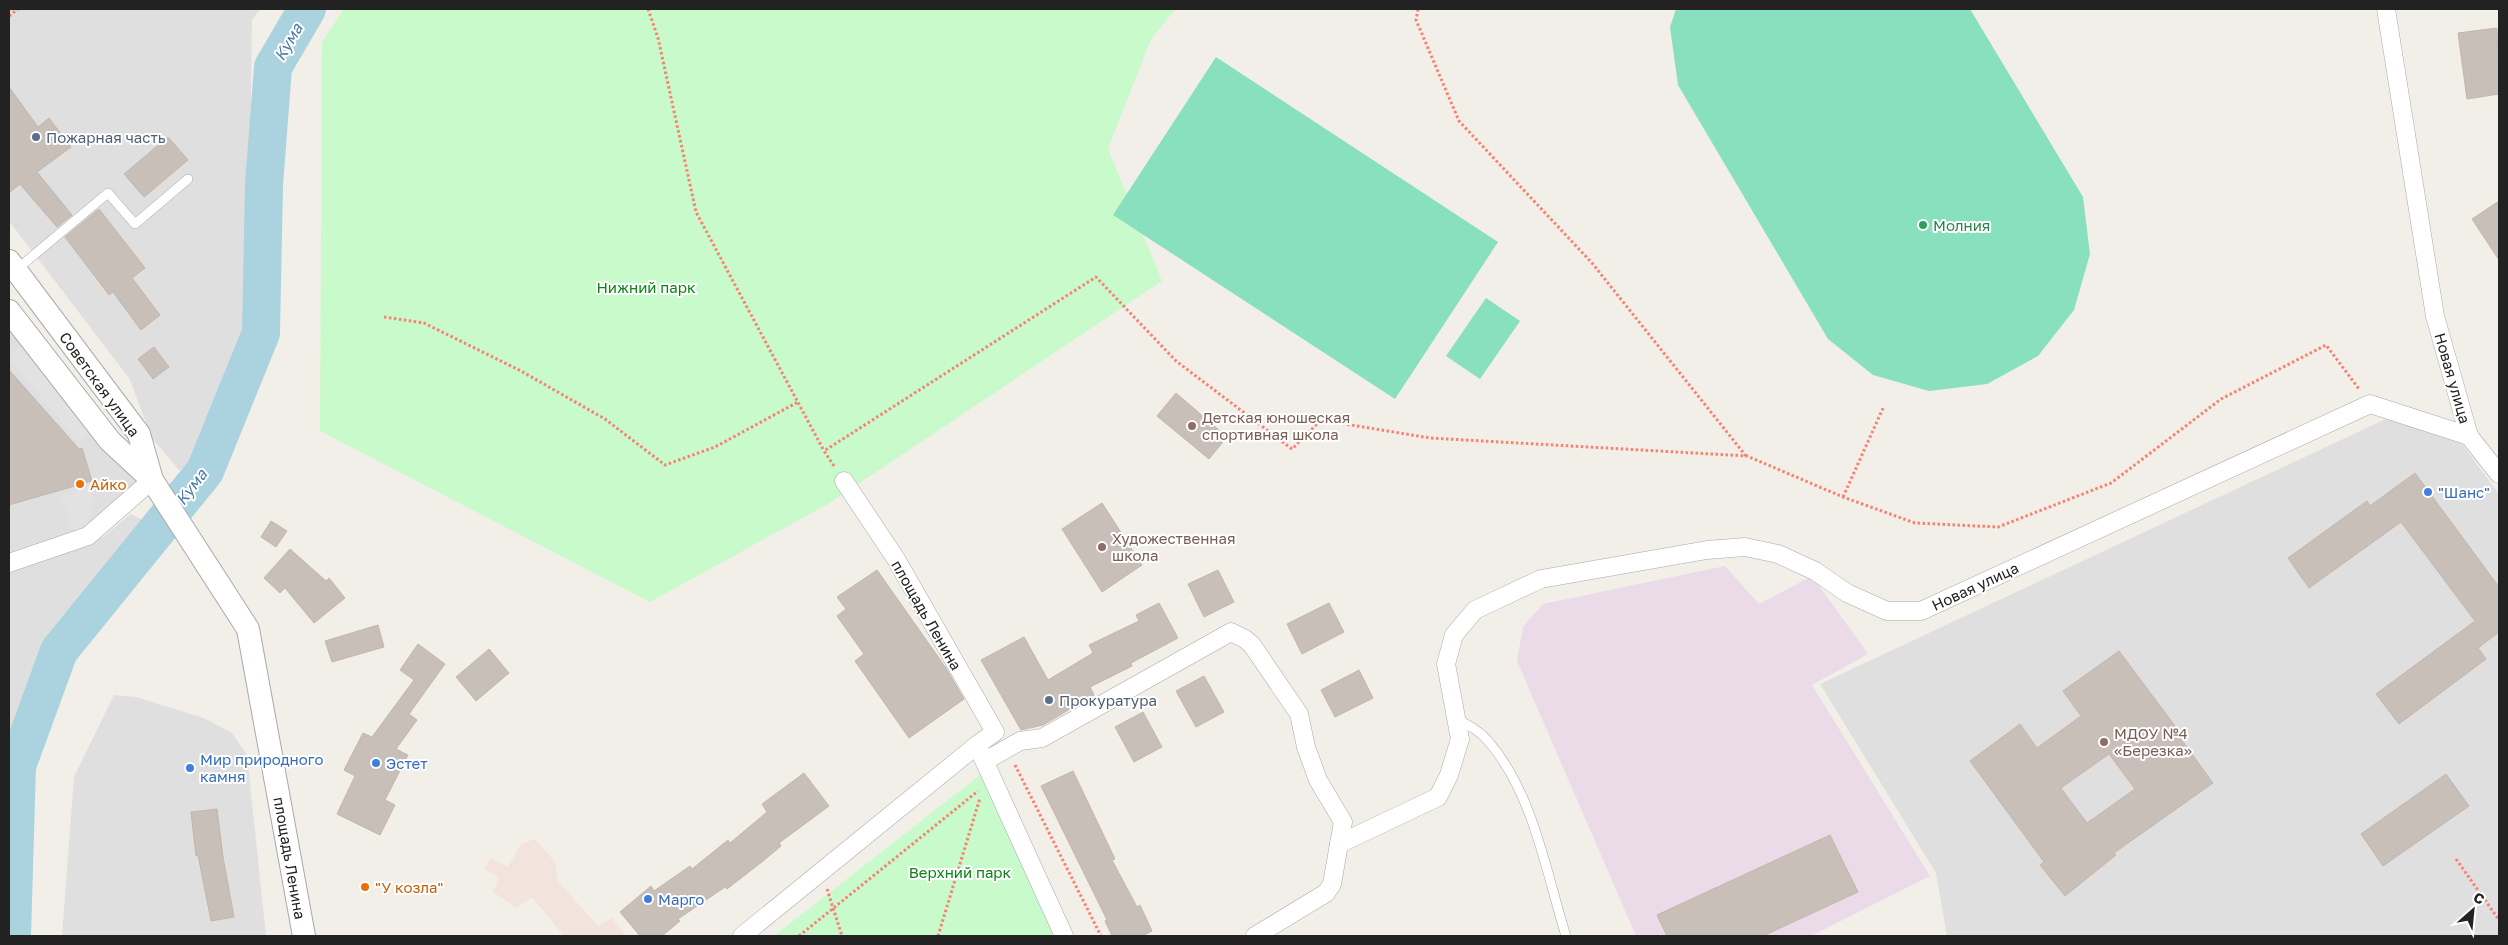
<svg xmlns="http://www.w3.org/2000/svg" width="2508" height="945" viewBox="0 0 2508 945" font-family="'Golos Text',sans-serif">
<rect width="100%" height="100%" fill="#f2efe9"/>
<g fill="#e0dfdf">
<path d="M9,9H260L252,20L250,179L251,336L197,462L179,470L152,438L129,378L9,221Z"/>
<path d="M9,316L148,481L86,533L9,559Z"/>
<path d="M2390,417L2459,440L2499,494V936H1947L1936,873L1820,684Z"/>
<path d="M131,514L145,521V532L130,556L53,645L9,743V570L103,537Z"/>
<path d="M114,695L136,697L204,718L232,733L247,755L266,936H62L74,777Z"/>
</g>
<path fill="#ebdbe8" d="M1725,566L1759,604L1812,576L1868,654L1812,685L1930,876L1811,936H1636L1517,661L1523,627L1543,604Z"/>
<path fill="#f3e3dd" d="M535,839L555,862L558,881L598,926L612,918L626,936H564L532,897L517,908L493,892L499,877L484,869L491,858L508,867L521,844Z"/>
<g fill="#c8facc">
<path d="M344,9H1176L1151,39L1108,149L1162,281L828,504L650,602L320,431L322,42Z"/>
<path d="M985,771L1060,936H774Z"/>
</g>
<g fill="#88e0be">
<path d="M1676,9H1970L2083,197L2090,254L2074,310L2038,356L1987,384L1929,391L1873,375L1828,339L1678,85L1670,27Z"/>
<path d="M1216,57L1498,242L1395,399L1113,215Z"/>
<path d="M1486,298L1520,321L1480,379L1446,356Z"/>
</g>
<g fill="#e2e2e2">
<path d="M22,344L93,431L78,443L9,358V354Z"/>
<path d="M96,483L88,530L74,535L61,495Z"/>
</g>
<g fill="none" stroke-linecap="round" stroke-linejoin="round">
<path stroke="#aad3df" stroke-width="38" d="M12,936L17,766L59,651L205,471L261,333L264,185L273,67L307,9"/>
</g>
<g fill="#c7bfb8" stroke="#c4b6ab" fill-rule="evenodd">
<path d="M2497,28L2499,94L2467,99L2458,33Z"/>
<path d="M9,87L38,127L49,118L71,147L37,172L72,215L57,227L20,184L9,193Z"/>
<path d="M168,137L188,160L144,197L124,174Z"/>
<path d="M2499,201V260L2472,219Z"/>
<path d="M99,209L145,268L132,278L160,315L141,330L113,292L109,295L65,237Z"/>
<path d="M154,347L169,367L153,379L138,359Z"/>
<path d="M9,370L79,449L82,448L92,481L9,505Z"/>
<path d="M1176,393L1227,437L1209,459L1157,416Z"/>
<path d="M2415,473L2499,587V632L2478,648L2486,659L2399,724L2376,694L2475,621L2401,522L2309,588L2288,558L2367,501L2370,506Z"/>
<path d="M1102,503L1142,565L1102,592L1062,529Z"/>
<path d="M271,521L287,531L276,547L261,537Z"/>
<path d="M290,549L326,581L329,578L345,598L314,623L285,588L280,593L264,578Z"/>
<path d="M877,570L946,668L964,699L909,738L855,661L864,654L837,616L846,609L837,597Z"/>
<path d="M1218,570L1234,602L1204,617L1188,584Z"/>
<path d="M1159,603L1178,638L1131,663L1132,666L1090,687L1094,695L1043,725L1021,730L981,660L1024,637L1048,680L1093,653L1089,645L1139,621L1136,615Z"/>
<path d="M1329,603L1344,632L1302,654L1287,624Z"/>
<path d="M378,625L384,647L332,662L325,641Z"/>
<path d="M418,644L445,664L409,714L417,720L396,749L408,755L385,800L395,805L380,835L337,814L355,776L344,770L363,733L372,737L414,680L400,670Z"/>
<path d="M489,649L509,673L476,701L456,677Z"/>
<path d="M2119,651L2178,730L2176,732L2213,783L2114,853L2116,855L2065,896L2040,865L2044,862L1970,761L2020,724L2037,748L2081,716L2063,691ZM2109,754L2135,789L2087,823L2061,788Z"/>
<path d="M1359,670L1373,698L1335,717L1321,690Z"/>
<path d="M1204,676L1224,712L1196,727L1176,691Z"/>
<path d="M1143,712L1162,747L1134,762L1115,727Z"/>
<path d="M1073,771L1115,859L1112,860L1137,907L1140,905L1152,931L1142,936H1112L1105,921L1107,920L1041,786Z"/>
<path d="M804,773L829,806L779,843L781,846L763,861L727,889L725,887L678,919L680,921L662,936H640L620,912L651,886L654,891L690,866L692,869L728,840L730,843L767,812L762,804Z"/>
<path d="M2446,774L2469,806L2383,866L2361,834Z"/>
<path d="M217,809L223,857L234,917L211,921L198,855L196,856L191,812Z"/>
<path d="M1830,835L1858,892L1763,936H1667L1657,915Z"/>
</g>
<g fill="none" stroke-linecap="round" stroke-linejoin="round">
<defs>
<g id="service">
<path d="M16,270L108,193L135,224L188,179"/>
<path d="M1457,719C1468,725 1480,731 1488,741C1533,792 1546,872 1566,936"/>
</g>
<g id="minor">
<path d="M2469,436L2499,474"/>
<path d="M844,481L896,559L995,732L977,745L1064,936"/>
<path d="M9,563L88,536L152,480"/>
<path d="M985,761L1020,741L1042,738L1231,632L1245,639L1252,645L1299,714L1306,747L1318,780L1343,822L1339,844"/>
<path d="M742,936L977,745"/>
<path d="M1255,936L1326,893L1332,884L1339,844L1438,797L1449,775L1460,739L1446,664L1454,635L1475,610L1541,579L1707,550L1745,547L1778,554L1815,571L1847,593L1887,611H1921L2370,404L2469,436L2435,316L2386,9"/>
</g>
<g id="tertiary">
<path d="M9,261L139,434L152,480"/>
<path d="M9,311L110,441L152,480L248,629L304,936"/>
</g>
</defs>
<use href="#service" stroke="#a9a9a9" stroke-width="10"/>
<use href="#minor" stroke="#a9a9a9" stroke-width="19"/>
<use href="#tertiary" stroke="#a9a9a9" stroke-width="24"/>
<g stroke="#fa8072" stroke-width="3" stroke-dasharray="2.5 2.5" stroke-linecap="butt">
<path d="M648,9L658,38L696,212L824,451"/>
<path d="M1418,9L1416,20L1459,121L1592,263L1746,456"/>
<path d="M9,16L18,9"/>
<path d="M384,317L424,323L521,371L605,419L665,465L715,447L798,402"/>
<path d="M834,466L824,451L1096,277L1176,361L1292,449L1321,420L1430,438L1747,456L1843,497L1915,523L1998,527L2111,483L2221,399L2326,345L2359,389"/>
<path d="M1843,497L1884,406"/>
<path d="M1015,765L1101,936"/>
<path d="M2456,859L2499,920"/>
<path d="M827,889L842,936"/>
<path d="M799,936L978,791"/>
<path d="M938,936L980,798"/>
</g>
<use href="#service" stroke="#fff" stroke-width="9"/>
<use href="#minor" stroke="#fff" stroke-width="18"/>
<use href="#tertiary" stroke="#fff" stroke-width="22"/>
</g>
<g fill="#5c6f8a" stroke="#fff" stroke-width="2">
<circle cx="36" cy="137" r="5"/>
<circle cx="1049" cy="700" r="5"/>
</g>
<circle fill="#2e9e5b" stroke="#fff" stroke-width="2" cx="1923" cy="225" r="5"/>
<g fill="#8d6e63" stroke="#fff" stroke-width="2">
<circle cx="1192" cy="426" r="5"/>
<circle cx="1102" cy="547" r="5"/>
<circle cx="2104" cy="742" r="5"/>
</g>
<g fill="#e8710a" stroke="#fff" stroke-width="2">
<circle cx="80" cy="484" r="5"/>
<circle cx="365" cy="887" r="5"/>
</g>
<g fill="#3f7fe0" stroke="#fff" stroke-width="2">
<circle cx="2428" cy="492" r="5"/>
<circle cx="376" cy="763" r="5"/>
<circle cx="190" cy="768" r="5"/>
<circle cx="648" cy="899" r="5"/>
</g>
<g text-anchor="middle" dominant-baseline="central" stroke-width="4" stroke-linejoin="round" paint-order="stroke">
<g font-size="15" fill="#4e5e75" stroke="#fff" text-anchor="start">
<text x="46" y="137">Пожарная часть</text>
<text x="1059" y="700">Прокуратура</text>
</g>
<g font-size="15" fill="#27864d" stroke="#fff" text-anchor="start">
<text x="1933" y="225">Молния</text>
</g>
<g font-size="15" fill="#0c8416" stroke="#fff">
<text x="646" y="287">Нижний парк</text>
<text x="960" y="872">Верхний парк</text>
</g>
<g font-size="15" fill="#222" stroke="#fff">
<text transform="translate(2453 378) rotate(74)">Новая улица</text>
<text transform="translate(100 384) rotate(54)">Советская улица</text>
<text transform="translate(1975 586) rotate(-25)">Новая улица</text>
<text transform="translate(927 615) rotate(60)">площадь Ленина</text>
<text transform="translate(290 858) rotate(80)">площадь Ленина</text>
</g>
<g font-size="15" fill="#785e54" stroke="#fff" text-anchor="start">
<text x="1202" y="417">Детская юношеская<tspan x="1202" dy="17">спортивная школа</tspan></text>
<text x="1112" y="538">Художественная<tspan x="1112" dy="17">школа</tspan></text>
<text x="2114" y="733">МДОУ №4<tspan x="2114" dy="17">«Березка»</tspan></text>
</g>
<g font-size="15" fill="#c56008" stroke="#fff" text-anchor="start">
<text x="90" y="484">Айко</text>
<text x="375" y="887">"У козла"</text>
</g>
<g font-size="15" fill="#366cbe" stroke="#fff" text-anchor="start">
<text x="2438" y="492">"Шанс"</text>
<text x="200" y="759">Мир природного<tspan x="200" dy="17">камня</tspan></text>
<text x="386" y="763">Эстет</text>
<text x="658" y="899">Марго</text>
</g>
<g font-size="16" font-style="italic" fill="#4a7aab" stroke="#fff">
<text transform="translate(288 42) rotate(-60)">Кума</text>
<text transform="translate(191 487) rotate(-53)">Кума</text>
</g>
</g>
<rect width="2508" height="945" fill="none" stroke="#222222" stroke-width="20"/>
<g transform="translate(2473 910) rotate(27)" stroke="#ffffff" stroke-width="4" paint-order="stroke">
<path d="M0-4L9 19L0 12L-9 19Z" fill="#222222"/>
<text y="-8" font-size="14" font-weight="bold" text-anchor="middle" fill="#222222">С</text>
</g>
</svg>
